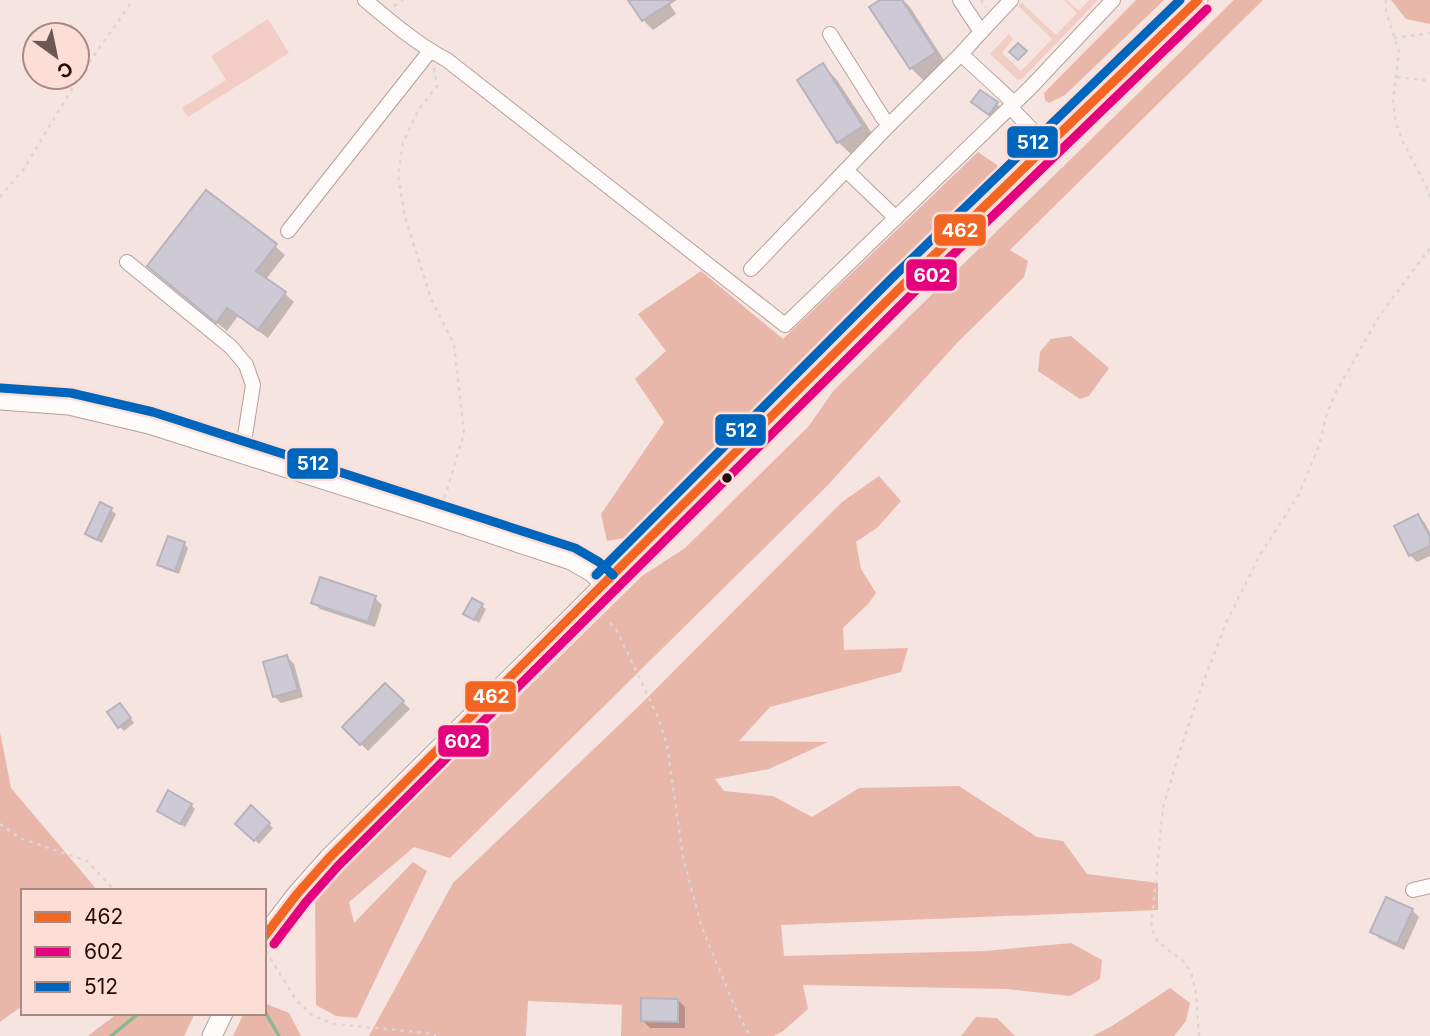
<svg xmlns="http://www.w3.org/2000/svg" width="1430" height="1036" viewBox="0 0 1430 1036" font-family="Inter,sans-serif">
<rect width="100%" height="100%" fill="#f5e4df"/>
<g fill="#f1cdc5">
<path d="M1064,0H1067L1079,11L1089,0H1098L1023,78L1018,80L990,54L1009,34L1013,39L1002,53L1021,71L1052,39L1018,6L1021,2L1056,35L1077,13Z"/>
<path d="M268,19L289,53L188,117L182,108L226,80L211,56Z"/>
</g>
<g fill="#e9b6aa">
<path d="M1136,0H1164L1065,95L1049,103L1045,100L1044,93Z"/>
<path d="M1234,0H1263L1010,250L1028,261L1024,277L958,342L827,486L450,858L414,847L349,902L354,923L413,862L427,871L357,1018L336,1016L316,1005L315,896L642,576L685,548L808,427L834,390Z"/>
<path d="M1391,0H1430V24L1406,19Z"/>
<path d="M978,152L997,165V183L630,537L607,541L601,514L664,422L635,379L666,351L638,314L701,271L783,339Z"/>
<path d="M1071,336L1109,368L1089,396L1080,399L1038,371L1040,352L1051,339Z"/>
<path d="M879,476L901,501L878,527L856,542L861,569L876,593L868,604L843,628L844,650L908,648L901,672L770,707L739,741L828,742L769,769L715,779L724,791L773,796L812,817L859,788L959,786L1037,837L1063,841L1087,874L1158,883V910L781,925L784,956L985,951L1071,943L1102,960L1100,979L1070,996L1006,989L803,985L808,1009L783,1031L774,1036H621L622,1005L528,1001L526,1036H369L453,883L639,706L842,502Z"/>
<path d="M0,732L11,788L98,891H23V1005L0,1022Z"/>
<path d="M1170,988L1190,1003L1186,1021L1174,1036H1093L1112,1026Z"/>
<path d="M264,1003L289,1013L301,1036H233L244,1013H264Z"/>
<path d="M118,1013H195L184,1036H88Z"/>
<path d="M976,1017L997,1018L1015,1036H961Z"/>
</g>
<g fill="#0003">
<path d="M630,0H667L676,14L653,30L643,20Z"/>
<path d="M883,0H903L910,7L949,68L926,83L911,68Z"/>
<path d="M823,65L837,80L877,141L853,156L838,142Z"/>
<path d="M997,104L1001,108L994,118L978,106Z"/>
<path d="M275,246L285,255L266,279L284,293L294,302L268,338L238,316L227,331L159,275Z"/>
<path d="M101,505L111,510L116,514L102,543L91,538L87,534Z"/>
<path d="M1418,516L1425,523L1430,533V556L1417,562L1410,555Z"/>
<path d="M184,544L188,548L179,574L164,569L159,564Z"/>
<path d="M375,598L382,605L375,627L320,609L313,602Z"/>
<path d="M481,605L486,609L479,623L465,614Z"/>
<path d="M287,657L294,664L303,697L281,703L274,696Z"/>
<path d="M385,685L410,709L368,751L344,727Z"/>
<path d="M124,710L134,723L124,731L119,726Z"/>
<path d="M191,805L195,809L185,827L163,815L159,810Z"/>
<path d="M251,808L273,828L259,844L237,824Z"/>
<path d="M1412,910L1419,917L1404,950L1379,938L1372,931Z"/>
<path d="M678,1000L685,1007V1028H650L643,1021Z"/>
</g>
<g fill="none" stroke-linecap="round" stroke-linejoin="round">
<g stroke="#8db894" stroke-width="3.5">
<path d="M264,1010L279,1036"/>
<path d="M111,1036L139,1013"/>
</g>
</g>
<g fill="#cdcad5" stroke="#b8b3bc" stroke-width="2">
<path d="M628,0H675L642,21Z"/>
<path d="M880,0H902L936,52L910,69L869,7Z"/>
<path d="M1018,43L1027,51L1018,60L1009,52Z"/>
<path d="M823,63L863,126L837,143L797,80Z"/>
<path d="M980,90L998,102L989,115L971,102Z"/>
<path d="M206,190L277,244L256,271L286,292L258,330L227,308L216,323L147,266Z"/>
<path d="M100,502L112,508L97,540L85,534Z"/>
<path d="M1418,514L1430,537V546L1409,556L1394,526Z"/>
<path d="M168,536L185,542L175,571L157,565Z"/>
<path d="M320,577L376,596L368,622L311,603Z"/>
<path d="M472,598L483,604L474,620L463,614Z"/>
<path d="M287,655L298,690L273,697L263,662Z"/>
<path d="M385,683L404,701L360,745L342,727Z"/>
<path d="M120,703L131,718L118,728L107,712Z"/>
<path d="M168,790L192,804L180,824L157,811Z"/>
<path d="M251,805L270,823L254,841L235,824Z"/>
<path d="M1386,897L1413,909L1397,944L1370,932Z"/>
<path d="M641,998L678,999V1022L641,1021Z"/>
</g>
<g fill="none" stroke-linecap="round" stroke-linejoin="round">
<defs>
<g id="minor">
<path d="M365,0C391,22 417,44 447,60L785,325L1030,88L1113,0"/>
<path d="M960,0L981,32L961,54L1014,103"/>
<path d="M981,32L1011,0"/>
<path d="M830,34L883,118L890,124"/>
<path d="M1010,107L1047,145"/>
<path d="M846,170L896,218"/>
<path d="M288,231L430,51"/>
<path d="M127,262L231,347L246,365L253,385L242,454"/>
<path d="M751,269L890,124L961,54"/>
<path d="M1413,890L1430,886"/>
</g>
<g id="major">
<path d="M0,400L69,405L149,424L426,512L571,560L592,572L605,584"/>
<path d="M264,937L297,894L329,858L574,615L902,286L1198,0"/>
<path d="M212,1036L223,1013"/>
</g>
</defs>
<use href="#minor" stroke="#b5a19c" stroke-width="16"/>
<use href="#major" stroke="#b5a19c" stroke-width="21"/>
<g stroke="#dbd5d4" stroke-width="2.5" stroke-dasharray="3.5 5" stroke-linecap="butt">
<path d="M981,0L986,8"/>
<path d="M1386,0V11L1399,52L1393,101L1396,122L1403,142L1427,188L1430,197"/>
<path d="M394,6L403,0"/>
<path d="M1394,38L1430,33"/>
<path d="M434,68L437,86L419,109L403,143L398,175L405,217L431,299L454,344L464,433L444,500"/>
<path d="M1397,77L1430,81"/>
<path d="M0,197L23,170L81,74L133,0"/>
<path d="M610,623L617,631L658,717L667,745L683,857L701,925L736,1010L750,1036"/>
<path d="M0,824L20,838L87,861L115,891"/>
<path d="M266,951L296,1000L313,1016L334,1024L427,1033L436,1036"/>
<path d="M1199,1036L1196,993L1191,972L1182,960L1158,942L1151,928L1163,808L1180,750L1203,683L1226,623L1261,553L1298,496L1319,446L1327,413L1336,392L1380,315L1430,248"/>
</g>
<use href="#minor" stroke="#fefbfa" stroke-width="14"/>
<use href="#major" stroke="#fefbfa" stroke-width="19"/>
<defs>
<path id="bus-1" d="M264,937L297,894L329,858L902,286L1198,0"/>
<path id="bus-2" d="M274,944L306,902L338,866L911,295L1207,9"/>
<g id="bus-3">
<path d="M1,388L71,393L153,412L575,548L599,562L613,575"/>
<path d="M596,575L893,277L1180,0"/>
</g>
</defs>
<use href="#bus-1" stroke="#fdded7" stroke-width="14"/>
<use href="#bus-2" stroke="#fdded7" stroke-width="14"/>
<use href="#bus-3" stroke="#fdded7" stroke-width="14"/>
<use href="#bus-1" stroke="#f26522" stroke-width="9"/>
<use href="#bus-2" stroke="#e5007d" stroke-width="9"/>
<use href="#bus-3" stroke="#0065bd" stroke-width="9"/>
</g>
<circle fill="#260c08" stroke="#fdded7" stroke-width="2.5" cx="727" cy="478" r="6"/>
<g stroke="#fdded7" stroke-width="2.5">
<rect x="1006" y="125" width="53" height="34" rx="7" fill="#0065bd"/>
<rect x="933" y="213" width="54" height="34" rx="7" fill="#f26522"/>
<rect x="905" y="258" width="53" height="34" rx="7" fill="#e5007d"/>
<rect x="714" y="413" width="53" height="34" rx="7" fill="#0065bd"/>
<rect x="286" y="447" width="53" height="33" rx="7" fill="#0065bd"/>
<rect x="464" y="680" width="53" height="33" rx="7" fill="#f26522"/>
<rect x="437" y="724" width="53" height="34" rx="7" fill="#e5007d"/>
</g>
<g font-size="19" text-anchor="middle" font-weight="bold" fill="#fff">
<text x="1033" y="149">512</text>
<text x="960" y="237">462</text>
<text x="932" y="282">602</text>
<text x="741" y="437">512</text>
<text x="313" y="470">512</text>
<text x="491" y="703">462</text>
<text x="463" y="748">602</text>
</g>
<rect x="21" y="889" width="245" height="126" fill="#fdded7" stroke="#a78a84" stroke-width="2"/>
<rect x="35" y="912" width="35" height="10" fill="#f26522" stroke="#a78a84" stroke-width="2"/>
<text x="84" y="924" font-size="21" fill="#260c08">462</text>
<rect x="35" y="947" width="35" height="10" fill="#e5007d" stroke="#a78a84" stroke-width="2"/>
<text x="84" y="959" font-size="21" fill="#260c08">602</text>
<rect x="35" y="982" width="35" height="10" fill="#0065bd" stroke="#a78a84" stroke-width="2"/>
<text x="84" y="994" font-size="21" fill="#260c08">512</text>
<g transform="translate(56 56) rotate(147)"><circle r="33" fill="#fdded7" stroke="#a78a84" stroke-width="2"/>
<path d="M0-5L12 26L0 18L-12 26Z" fill="#6e5853"/>
<text y="-10" font-size="19" font-weight="bold" text-anchor="middle" fill="#260c08">С</text>
</g>
</svg>
